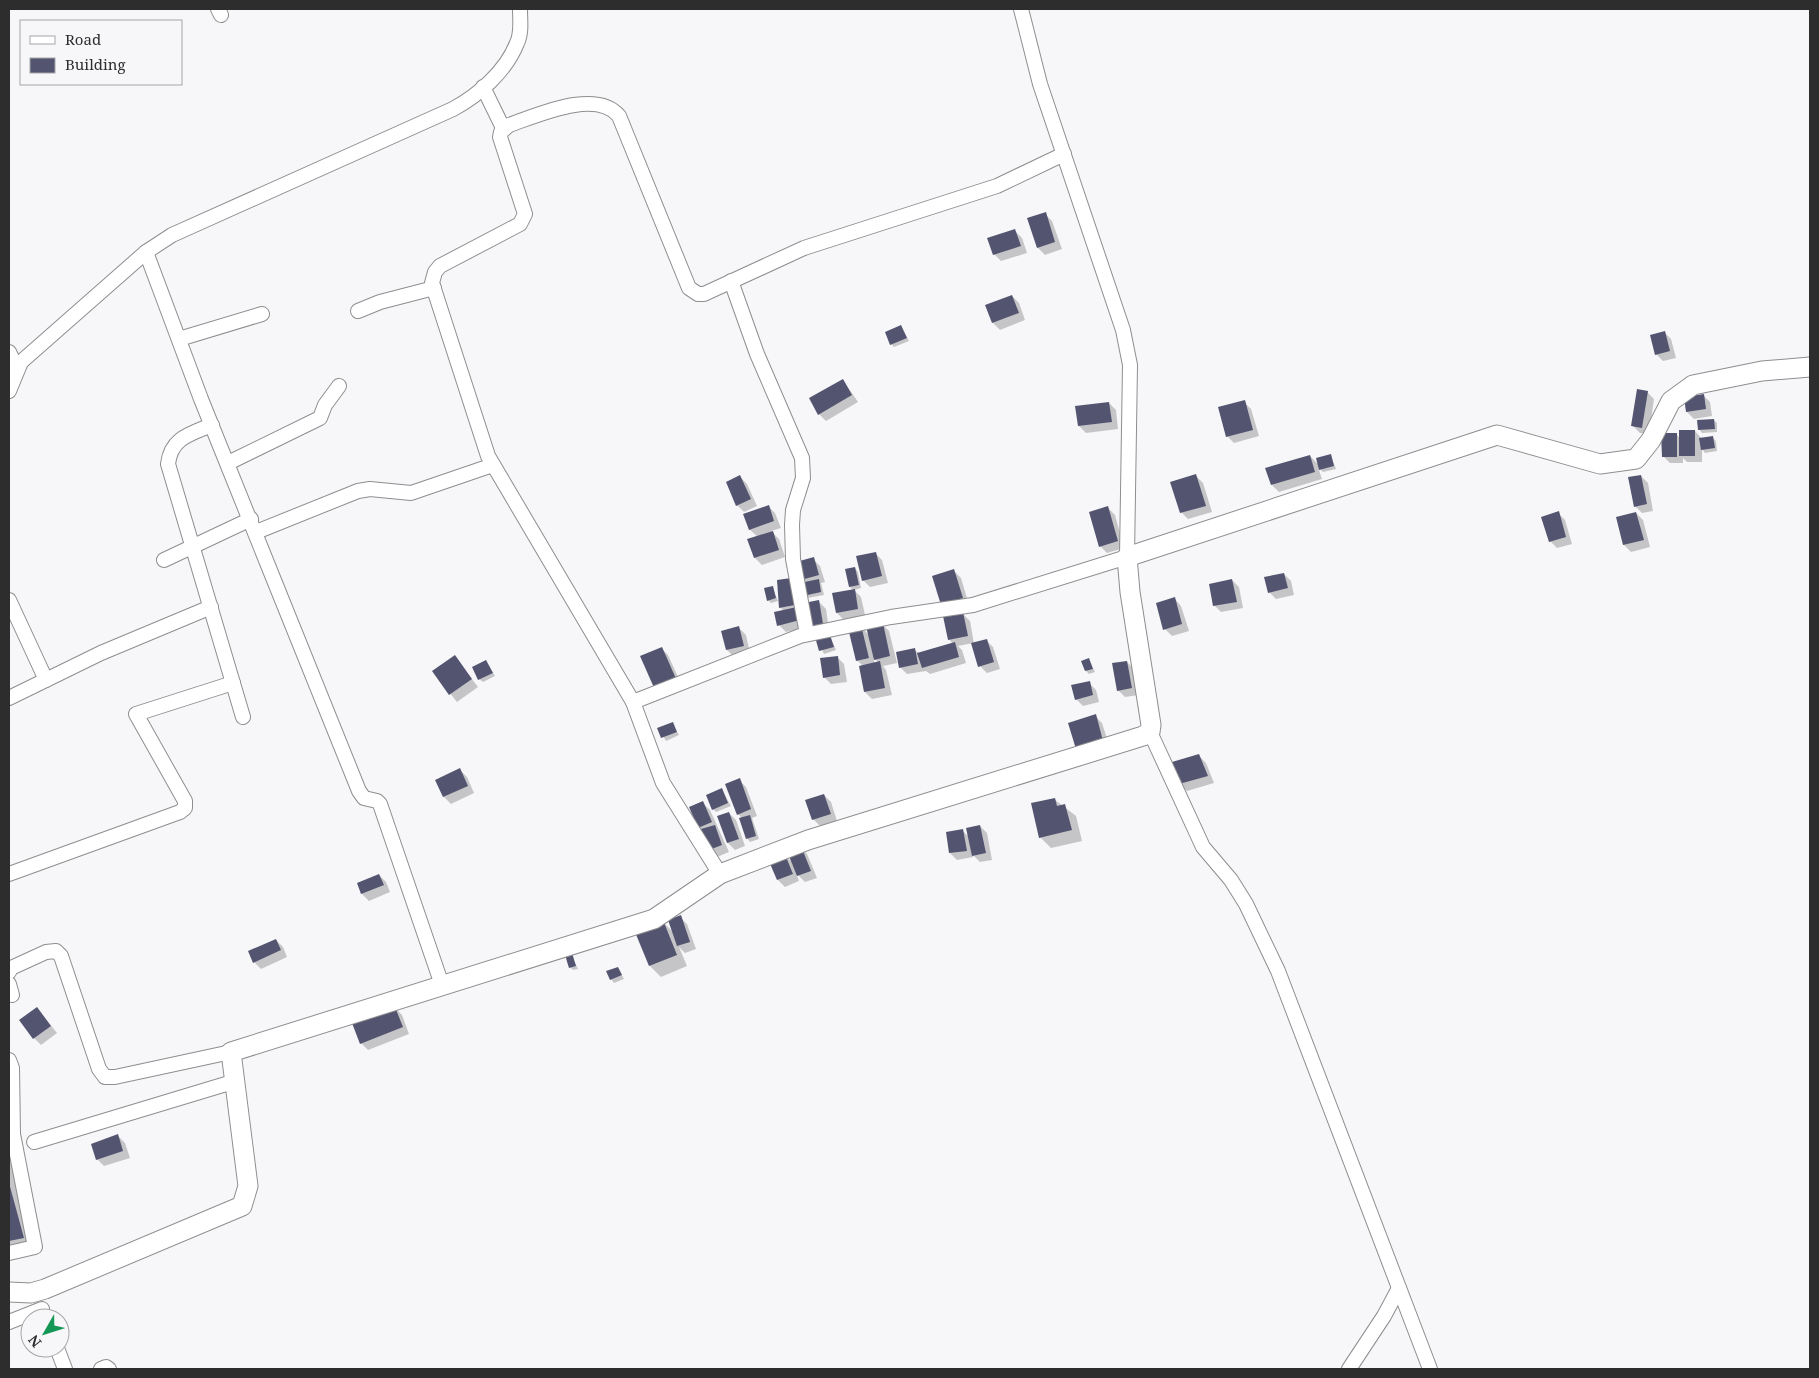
<svg xmlns="http://www.w3.org/2000/svg" width="1819" height="1378" viewBox="0 0 1819 1378" font-family="'Noto Serif',serif">
<rect width="100%" height="100%" fill="#f7f7f9"/>
<g fill="#0003" fill-rule="evenodd">
<path d="M1045,214L1052,221L1062,249L1045,255L1038,248Z"/>
<path d="M1015,231L1022,238L1027,253L1001,261L994,254Z"/>
<path d="M1012,296L1019,303L1025,320L1000,330L993,323L986,306Z"/>
<path d="M901,326L909,341L894,347L891,344Z"/>
<path d="M1664,332L1671,339L1676,358L1663,361L1656,354Z"/>
<path d="M843,380L858,402L826,421L819,414Z"/>
<path d="M1647,392L1654,399L1649,434L1640,433L1633,426Z"/>
<path d="M1703,395L1710,402L1712,416L1694,419L1687,412Z"/>
<path d="M1244,402L1251,409L1259,436L1234,443L1227,436Z"/>
<path d="M1109,403L1116,410L1118,429L1086,433L1079,426L1077,407Z"/>
<path d="M1714,420L1717,423V432L1702,433L1699,429Z"/>
<path d="M1695,431L1702,439L1713,438L1716,441L1717,451L1705,453L1702,449V462H1687L1683,458V463H1670L1663,456L1676,434L1680,438Z"/>
<path d="M1310,456L1319,465L1331,456L1336,469L1323,472L1318,467L1322,479L1279,492L1272,485Z"/>
<path d="M1196,476L1203,483L1212,512L1188,519L1181,512Z"/>
<path d="M1641,476L1648,483L1653,511L1642,513L1635,506Z"/>
<path d="M740,477L747,484L757,506L744,512L737,505Z"/>
<path d="M768,506L775,513L781,528L771,531L779,539L785,557L762,565L755,558L749,540L758,537L750,530L745,515Z"/>
<path d="M1108,508L1115,515L1124,548L1107,553L1100,546Z"/>
<path d="M1558,513L1565,520L1572,544L1557,548L1550,541Z"/>
<path d="M1636,513L1643,520L1650,547L1631,552L1624,545Z"/>
<path d="M875,553L882,560L888,583L870,587L863,580Z"/>
<path d="M813,559L820,566L825,582L821,583L824,595L807,598L804,595L806,583L802,579Z"/>
<path d="M855,568L858,572L861,588L854,590L861,597L865,615L844,620L837,613L853,590L850,587L847,570Z"/>
<path d="M954,571L961,578L969,605L949,611Z"/>
<path d="M1284,574L1291,581L1294,595L1276,599L1269,592Z"/>
<path d="M791,580L806,627L786,632L779,625L784,611L780,607Z"/>
<path d="M1232,580L1239,587L1243,608L1221,612L1214,605Z"/>
<path d="M772,587L778,601L771,603L768,600Z"/>
<path d="M1174,598L1181,606L1189,631L1172,636L1165,629Z"/>
<path d="M819,602L826,609L829,630L816,632L809,625Z"/>
<path d="M963,614L970,621L974,644L986,640L993,647L1000,669L987,673L980,666L973,643L958,646L962,650L966,663L930,674L926,671L907,674L900,667L915,650L919,654L953,644L949,639Z"/>
<path d="M882,624L889,631L897,663L883,666L886,670L892,695L872,699L865,692L863,666L857,660L860,626L870,636ZM873,657L879,663L875,664Z"/>
<path d="M739,628L746,635L750,653L734,657L727,650Z"/>
<path d="M829,634L836,650L824,654L816,638Z"/>
<path d="M661,648L668,655L683,688L663,697Z"/>
<path d="M455,657L478,687L457,702L433,672Z"/>
<path d="M837,657L844,664L847,682L831,684L824,677Z"/>
<path d="M1089,660L1095,672L1089,674L1086,671Z"/>
<path d="M486,661L495,676L483,682L479,679Z"/>
<path d="M1127,662L1134,669L1139,695L1125,697L1118,690Z"/>
<path d="M1089,683L1096,690L1099,702L1083,706L1076,699Z"/>
<path d="M1095,716L1102,723L1110,748L1084,755Z"/>
<path d="M672,723L679,735L666,741L659,729Z"/>
<path d="M1199,756L1206,763L1214,783L1187,791L1180,784Z"/>
<path d="M460,770L467,777L474,793L451,804L444,797L437,780Z"/>
<path d="M739,780L746,787L757,816L752,818L759,839L750,842L747,838L742,818L738,814Z"/>
<path d="M722,790L731,806L716,812L713,809Z"/>
<path d="M824,795L831,802L837,821L820,826L813,819Z"/>
<path d="M1054,799L1076,816L1082,841L1051,848L1040,837Z"/>
<path d="M703,803L710,810L729,852L717,857L710,850L703,831L699,827Z"/>
<path d="M729,813L736,820L745,846L735,850L728,843Z"/>
<path d="M980,826L987,833L992,860L980,862L973,855V857L957,860L950,853L963,831L969,837Z"/>
<path d="M800,847L807,854L817,878L805,882L796,873L799,881L785,887L778,880L784,854L794,864Z"/>
<path d="M379,875L386,882L390,892L369,901L362,894L358,884Z"/>
<path d="M680,917L687,924L696,949L685,953L679,947L687,966L661,977L650,966L636,932L663,922L673,932Z"/>
<path d="M276,940L283,947L287,957L261,969L254,962Z"/>
<path d="M571,954L578,969L573,970L570,967Z"/>
<path d="M618,968L624,979L614,983L611,979Z"/>
<path d="M37,1008L57,1033L41,1045L34,1038Z"/>
<path d="M395,1008L402,1015L409,1034L368,1050L361,1043Z"/>
<path d="M118,1136L125,1143L130,1158L104,1166L97,1159Z"/>
<path d="M9,1156L14,1161L37,1252L9,1259Z"/>
</g>
<g fill="#535470">
<path d="M1046,212L1055,242L1037,248L1027,218Z"/>
<path d="M1015,229L1021,246L993,255L987,238Z"/>
<path d="M1012,295L1019,313L992,323L985,305Z"/>
<path d="M901,325L907,338L890,345L885,332Z"/>
<path d="M1665,331L1670,351L1655,355L1650,335Z"/>
<path d="M843,379L852,395L818,415L809,398Z"/>
<path d="M1637,389L1648,391L1642,428L1631,426Z"/>
<path d="M1704,394L1706,409L1686,412L1684,397Z"/>
<path d="M1245,400L1253,430L1226,437L1218,407Z"/>
<path d="M1109,402L1112,422L1078,426L1075,406Z"/>
<path d="M1714,419L1715,429L1698,430L1697,420Z"/>
<rect x="1679" y="430" width="16" height="26"/>
<path d="M1661,433H1677V457H1662Z"/>
<path d="M1713,436L1715,448L1701,450L1699,438Z"/>
<path d="M1331,454L1334,466L1319,470L1316,458Z"/>
<path d="M1310,455L1315,472L1271,485L1265,468Z"/>
<path d="M1196,474L1206,506L1180,513L1170,482Z"/>
<path d="M740,475L751,499L736,506L726,482Z"/>
<path d="M1641,475L1647,504L1634,507L1628,477Z"/>
<path d="M769,505L774,521L749,530L743,514Z"/>
<path d="M1108,506L1118,541L1099,547L1089,512Z"/>
<path d="M1559,511L1566,537L1549,542L1541,517Z"/>
<path d="M1636,512L1644,540L1623,545L1616,517Z"/>
<path d="M773,531L779,550L754,558L747,539Z"/>
<path d="M876,552L882,576L862,581L856,556Z"/>
<path d="M814,557L819,575L801,580L796,562Z"/>
<path d="M855,567L859,585L849,587L845,569Z"/>
<path d="M954,569L963,598L941,605L932,576Z"/>
<path d="M1284,573L1288,588L1268,593L1264,577Z"/>
<path d="M791,578L795,605L779,608L777,580Z"/>
<path d="M819,579L821,592L803,596L800,583Z"/>
<path d="M1232,579L1237,602L1213,606L1209,584Z"/>
<path d="M773,586L776,598L767,601L764,588Z"/>
<path d="M855,589L858,609L836,613L832,593Z"/>
<path d="M1175,597L1182,624L1163,630L1156,603Z"/>
<path d="M819,600L823,624L808,626L804,603Z"/>
<path d="M797,607L800,620L777,626L774,612Z"/>
<path d="M963,612L968,636L948,640L943,616Z"/>
<path d="M883,623L890,656L874,660L866,626Z"/>
<path d="M861,625L869,658L856,661L848,628Z"/>
<path d="M739,626L744,646L726,650L721,631Z"/>
<path d="M829,632L834,647L819,651L815,637Z"/>
<path d="M987,639L994,662L978,667L971,643Z"/>
<path d="M955,642L959,657L922,668L917,653Z"/>
<path d="M662,647L677,681L655,690L640,656Z"/>
<path d="M915,648L918,664L899,668L896,652Z"/>
<path d="M455,655L472,679L449,695L432,671Z"/>
<path d="M838,656L840,675L823,678L820,658Z"/>
<path d="M1089,658L1093,669L1085,671L1081,661Z"/>
<path d="M486,660L493,673L478,680L472,667Z"/>
<path d="M880,661L885,688L864,692L859,666Z"/>
<path d="M1127,661L1132,688L1117,691L1112,663Z"/>
<path d="M1090,681L1093,695L1075,700L1071,685Z"/>
<path d="M1096,714L1103,741L1076,749L1068,723Z"/>
<path d="M673,722L677,732L661,738L657,728Z"/>
<path d="M1199,754L1208,776L1179,784L1172,762Z"/>
<path d="M460,768L468,786L443,797L435,780Z"/>
<path d="M740,778L751,809L737,815L725,784Z"/>
<path d="M722,788L728,803L712,810L706,795Z"/>
<path d="M824,794L831,814L812,820L805,800Z"/>
<path d="M1055,798L1057,806L1065,804L1072,830L1039,838L1031,803Z"/>
<path d="M703,801L712,822L698,828L689,807Z"/>
<path d="M729,812L739,839L727,843L717,816Z"/>
<path d="M750,815L756,836L746,839L739,818Z"/>
<path d="M715,825L722,845L709,850L701,829Z"/>
<path d="M980,825L986,853L972,856L966,828Z"/>
<path d="M963,829L967,851L949,853L946,832Z"/>
<path d="M801,846L811,871L797,876L787,851Z"/>
<path d="M784,852L793,874L777,880L768,859Z"/>
<path d="M379,874L384,885L361,894L357,883Z"/>
<path d="M681,915L690,942L677,946L668,920Z"/>
<path d="M663,920L677,955L649,966L635,932Z"/>
<path d="M276,939L281,950L253,963L248,951Z"/>
<path d="M572,953L576,966L569,968L565,955Z"/>
<path d="M618,967L622,975L610,980L606,971Z"/>
<path d="M37,1007L51,1026L33,1039L19,1020Z"/>
<path d="M395,1007L403,1027L360,1044L352,1023Z"/>
<path d="M118,1134L123,1151L96,1160L91,1144Z"/>
<path d="M9,1183L24,1238L9,1241Z"/>
</g>
<g fill="none" stroke-linecap="round" stroke-linejoin="round">
<defs>
<g id="street">
<path d="M218,9L221,15"/>
<path d="M483,87L503,128"/>
<path d="M146,252L201,399L359,791L364,798L377,801L380,804L442,985"/>
<path d="M731,281L757,354L802,458L803,478L793,510L792,525L793,559L807,634"/>
<path d="M358,311L380,302L434,288"/>
<path d="M179,339L262,314"/>
<path d="M9,352L17,369"/>
<path d="M9,391L21,362L146,252L172,235L453,109C479,95 506,71 517,43C522,33 520,20 520,9"/>
<path d="M212,425C190,434 171,438 168,464L243,717"/>
<path d="M228,463L320,418L325,405L339,386"/>
<path d="M256,532L358,491L370,489L411,493L493,465"/>
<path d="M164,560L251,519"/>
<path d="M9,600L46,680"/>
<path d="M9,698L101,653L211,607"/>
<path d="M633,702L800,636L891,617L973,605L1127,557L1130,365L1123,330L1040,84L1021,9"/>
<path d="M1150,732L1203,847L1231,880L1246,904L1278,971L1430,1369"/>
<path d="M9,874L180,812L185,808V801L136,714L233,683"/>
<path d="M720,874L663,783L633,702L488,456L432,283L435,272L440,266L520,224L525,214L500,137L501,132L509,125C536,116 596,88 619,116L689,288L698,294H704L804,248L997,186L1064,154"/>
<path d="M9,972L11,968L46,952L56,951L61,956L99,1069L105,1077H115L231,1052"/>
<path d="M9,984L12,995"/>
<path d="M9,1060L12,1068L13,1134L9,1135"/>
<path d="M34,1142L236,1081"/>
<path d="M9,1253L35,1247L13,1134"/>
<path d="M9,1322L42,1309"/>
<path d="M57,1348L65,1369"/>
<path d="M101,1369L106,1367L109,1369"/>
<path d="M1349,1369L1384,1316L1399,1288"/>
</g>
<path id="secondary" d="M9,1292L31,1293L45,1289L242,1206L248,1186L231,1052L654,919L720,874L808,840L1143,736L1150,732L1151,725L1130,592L1127,557L1497,435L1600,464L1636,459L1651,440L1671,401L1693,385L1762,371L1810,367"/>
</defs>
<use href="#street" stroke="#8e8e90" stroke-width="16"/>
<use href="#secondary" stroke="#8e8e90" stroke-width="21"/>
<use href="#street" stroke="#fff" stroke-width="14"/>
<use href="#secondary" stroke="#fff" stroke-width="19"/>
</g>
<rect width="1819" height="1378" fill="none" stroke="#2d2d2e" stroke-width="20"/>
<rect x="20" y="20" width="162" height="65" fill="#f7f7f9" stroke="#a6a6a8"/>
<rect x="30" y="36" width="25" height="8" fill="#ffffff" stroke="#a6a6a8"/>
<text x="65" y="45" font-size="15" fill="#2d2d2e">Road</text>
<rect x="30" y="58" width="25" height="15" fill="#535470" stroke="#a6a6a8"/>
<text x="65" y="70" font-size="15" fill="#2d2d2e">Building</text>
<g transform="translate(45 1333) rotate(231)"><circle r="24" fill="#f7f7f9" stroke="#a6a6a8"/>
<path d="M0-4L9 19L0 12L-9 19Z" fill="#149755"/>
<text y="-8" font-size="14" font-weight="bold" text-anchor="middle" fill="#2d2d2e">N</text>
</g>
</svg>
